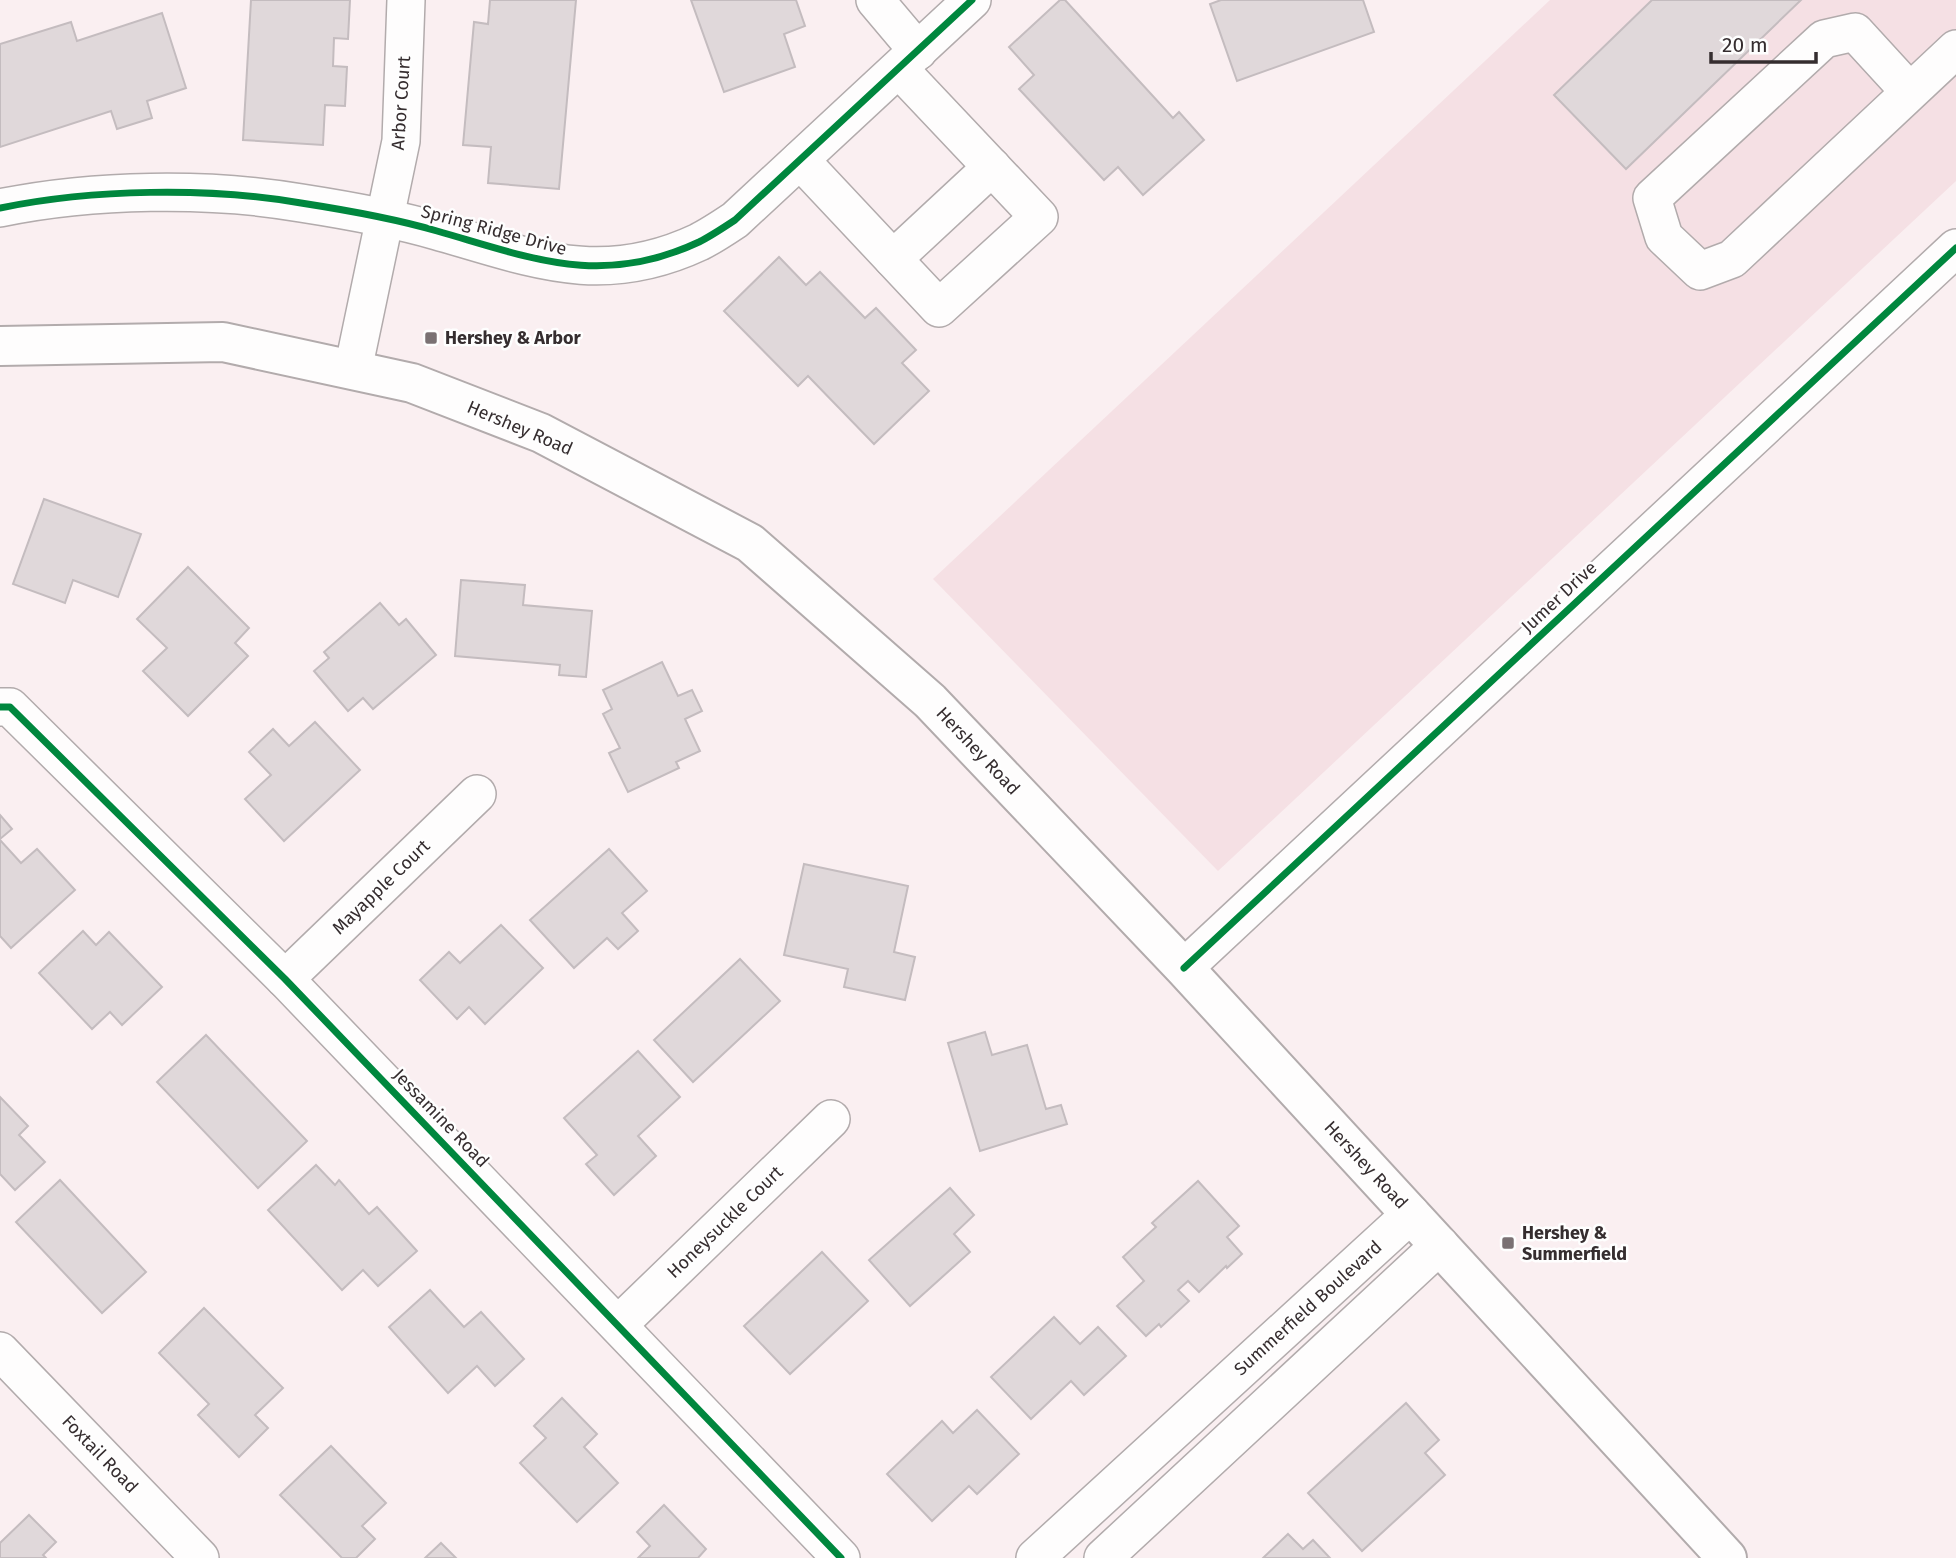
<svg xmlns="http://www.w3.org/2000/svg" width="1956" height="1558" viewBox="0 0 1956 1558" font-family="'Fira Sans',sans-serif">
<rect width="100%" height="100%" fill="#faeff1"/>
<path fill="#f5e0e4" d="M1550,0H1956V181L1218,871L933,579Z"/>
<g fill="#e0d8da" stroke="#c4bcbf" stroke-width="2">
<path d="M251,0H350L348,39L334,38L333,66L347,67L345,106L325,105L323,145L243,140Z"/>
<path d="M490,0H576L559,189L488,183L491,147L463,145L474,22L488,24Z"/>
<path d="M691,0H796L805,26L784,34L795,67L724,92Z"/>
<path d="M1060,0H1065L1173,118L1179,112L1204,140L1143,195L1118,167L1104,180L1019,89L1034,75L1009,47Z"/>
<path d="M1221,0H1363L1374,32L1237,81L1210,4Z"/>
<path d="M1652,0H1801L1626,169L1554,95Z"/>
<path d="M162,13L186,88L147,101L152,118L117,129L111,111L0,147V44L71,22L77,41Z"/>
<path d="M779,257L806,285L820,272L865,318L876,308L916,350L902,363L929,391L874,444L808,376L798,386L724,311Z"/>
<path d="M44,499L141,534L118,597L73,580L65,603L13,584Z"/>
<path d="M188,567L249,628L235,643L248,656L188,716L143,671L167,648L137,619Z"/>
<path d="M461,580L525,585L523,605L592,611L586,677L559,675L560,665L455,656Z"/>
<path d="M380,603L399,625L406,619L436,655L373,709L363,698L348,711L314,671L329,658L324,652Z"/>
<path d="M662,662L678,696L692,690L702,711L685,719L700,751L676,762L679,768L628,792L609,753L620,748L603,714L612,709L603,690Z"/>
<path d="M315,722L360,770L284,841L245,799L271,775L249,752L273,729L289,746Z"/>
<path d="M0,815L12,829L0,839Z"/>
<path d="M0,840L21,863L37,849L75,890L11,948L0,936Z"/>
<path d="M609,849L647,891L622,913L638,931L618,949L607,938L574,968L530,920Z"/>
<path d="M804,864L908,886L894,952L915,957L905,1000L844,987L848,969L784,955Z"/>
<path d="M501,925L543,968L485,1024L469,1007L457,1019L420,980L449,952L460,963Z"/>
<path d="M83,931L96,945L109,932L162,987L122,1025L110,1012L92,1029L39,973Z"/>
<path d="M740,959L780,1001L693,1082L654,1040Z"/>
<path d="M985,1032L992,1055L1027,1045L1046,1109L1061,1105L1067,1124L980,1151L948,1043Z"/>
<path d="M206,1035L307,1141L258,1188L157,1082Z"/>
<path d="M638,1051L680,1097L638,1136L656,1156L614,1195L586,1164L597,1155L564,1118Z"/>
<path d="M0,1097L28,1126L19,1135L45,1162L15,1190L0,1174Z"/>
<path d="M316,1165L335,1185L339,1180L369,1214L377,1207L417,1251L378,1286L363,1270L342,1290L268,1210Z"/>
<path d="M60,1180L146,1272L102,1313L16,1222Z"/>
<path d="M1198,1181L1239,1226L1227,1237L1242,1254L1227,1268L1226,1266L1199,1292L1188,1281L1178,1290L1189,1301L1161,1327L1159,1324L1146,1336L1117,1306L1144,1281L1123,1257L1156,1227L1152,1223Z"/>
<path d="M950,1188L974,1215L954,1234L970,1252L910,1306L869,1260Z"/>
<path d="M822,1252L868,1301L790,1374L744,1326Z"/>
<path d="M430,1290L464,1327L481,1312L524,1359L495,1386L477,1366L448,1393L389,1327Z"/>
<path d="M204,1308L283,1388L255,1415L268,1428L239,1457L198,1415L209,1404L159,1353Z"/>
<path d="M1054,1317L1080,1344L1098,1327L1126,1356L1084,1395L1071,1381L1031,1419L991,1377Z"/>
<path d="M562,1398L597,1434L584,1447L618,1483L577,1522L520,1463L546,1438L534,1426Z"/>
<path d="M1406,1403L1439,1440L1425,1453L1445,1475L1362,1551L1308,1493Z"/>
<path d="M977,1410L1019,1454L977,1494L969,1486L932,1521L887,1474L942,1421L953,1433Z"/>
<path d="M331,1446L386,1503L362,1526L375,1539L356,1558H342L280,1495Z"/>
<path d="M664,1505L706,1549L698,1558H638L650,1546L637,1532Z"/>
<path d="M29,1515L56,1542L43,1555L46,1558H0V1543Z"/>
<path d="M1288,1534L1303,1549L1313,1540L1330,1558H1263Z"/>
<path d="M441,1543L456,1558H425Z"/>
</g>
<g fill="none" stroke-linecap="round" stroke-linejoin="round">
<defs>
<g id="minor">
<path d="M875,0L918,51"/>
<path d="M1910,92L1855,32L1824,39L1652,198L1664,237L1700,271L1732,259L1956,49"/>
<path d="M800,160L939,308L1039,217L899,69"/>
<path d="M0,208C92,189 209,187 301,203C346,210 393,218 437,231C532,258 601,288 699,242C711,236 723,228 735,220L972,0"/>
<path d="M893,259L992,167"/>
<path d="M353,370L401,141L406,0"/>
<path d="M0,707H10L285,979L841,1558"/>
<path d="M1184,968L1956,248"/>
<path d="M285,979L477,794"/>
<path d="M618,1325L831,1119"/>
<path d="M0,1351L200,1558"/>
<path d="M1035,1558L1411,1214"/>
<path d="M1103,1558L1440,1245"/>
</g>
<path id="major" d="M0,346L223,342L412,383L541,433L750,543L930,701L1184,968L1727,1558"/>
</defs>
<use href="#minor" stroke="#b2abac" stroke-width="40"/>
<use href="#major" stroke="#b2abac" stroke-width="42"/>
<use href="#minor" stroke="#fefdfd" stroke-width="37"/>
<use href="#major" stroke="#fefdfd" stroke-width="38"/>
<defs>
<g id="cycleway">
<path d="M0,208C92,189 209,187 301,203C346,210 393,218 437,231C532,258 601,288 699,242C711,236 723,228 735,220L972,0"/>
<path d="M0,707H10L285,979L841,1558"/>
<path d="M1184,968L1956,248"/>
</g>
</defs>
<use href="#cycleway" stroke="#fefefe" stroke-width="11"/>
<use href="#cycleway" stroke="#00873e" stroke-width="7"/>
</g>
<g fill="#7a7173" stroke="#fefefe" stroke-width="2.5">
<rect x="424" y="331" width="14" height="14" rx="3.5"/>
<rect x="1501" y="1236" width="14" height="14" rx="3.5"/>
</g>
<g text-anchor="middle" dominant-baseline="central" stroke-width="5" stroke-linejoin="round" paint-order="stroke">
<g font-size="18" fill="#352d2f" stroke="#fefefe">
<text transform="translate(401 103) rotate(-86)">Arbor Court</text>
<text transform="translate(494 230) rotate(15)">Spring Ridge Drive</text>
<text transform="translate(520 428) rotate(23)">Hershey Road</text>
<text transform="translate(1559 597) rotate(-43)">Jumer Drive</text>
<text transform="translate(978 751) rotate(47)">Hershey Road</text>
<text transform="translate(381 887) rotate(-44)">Mayapple Court</text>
<text transform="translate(441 1118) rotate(46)">Jessamine Road</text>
<text transform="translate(1366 1165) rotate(47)">Hershey Road</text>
<text transform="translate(725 1222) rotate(-44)">Honeysuckle Court</text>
<text transform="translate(1308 1308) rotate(-42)">Summerfield Boulevard</text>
<text transform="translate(100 1454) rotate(46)">Foxtail Road</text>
</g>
<g font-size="18" font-weight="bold" fill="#352d2f" stroke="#fefefe" text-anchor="start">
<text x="445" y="338">Hershey &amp; Arbor</text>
<text x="1522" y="1233">Hershey &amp;<tspan x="1522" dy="21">Summerfield</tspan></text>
</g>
</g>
<path d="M1711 52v10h105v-10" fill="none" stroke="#352d2f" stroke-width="3.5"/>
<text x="1722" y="52" font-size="21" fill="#352d2f" stroke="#fefefe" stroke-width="5" paint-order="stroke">20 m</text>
</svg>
